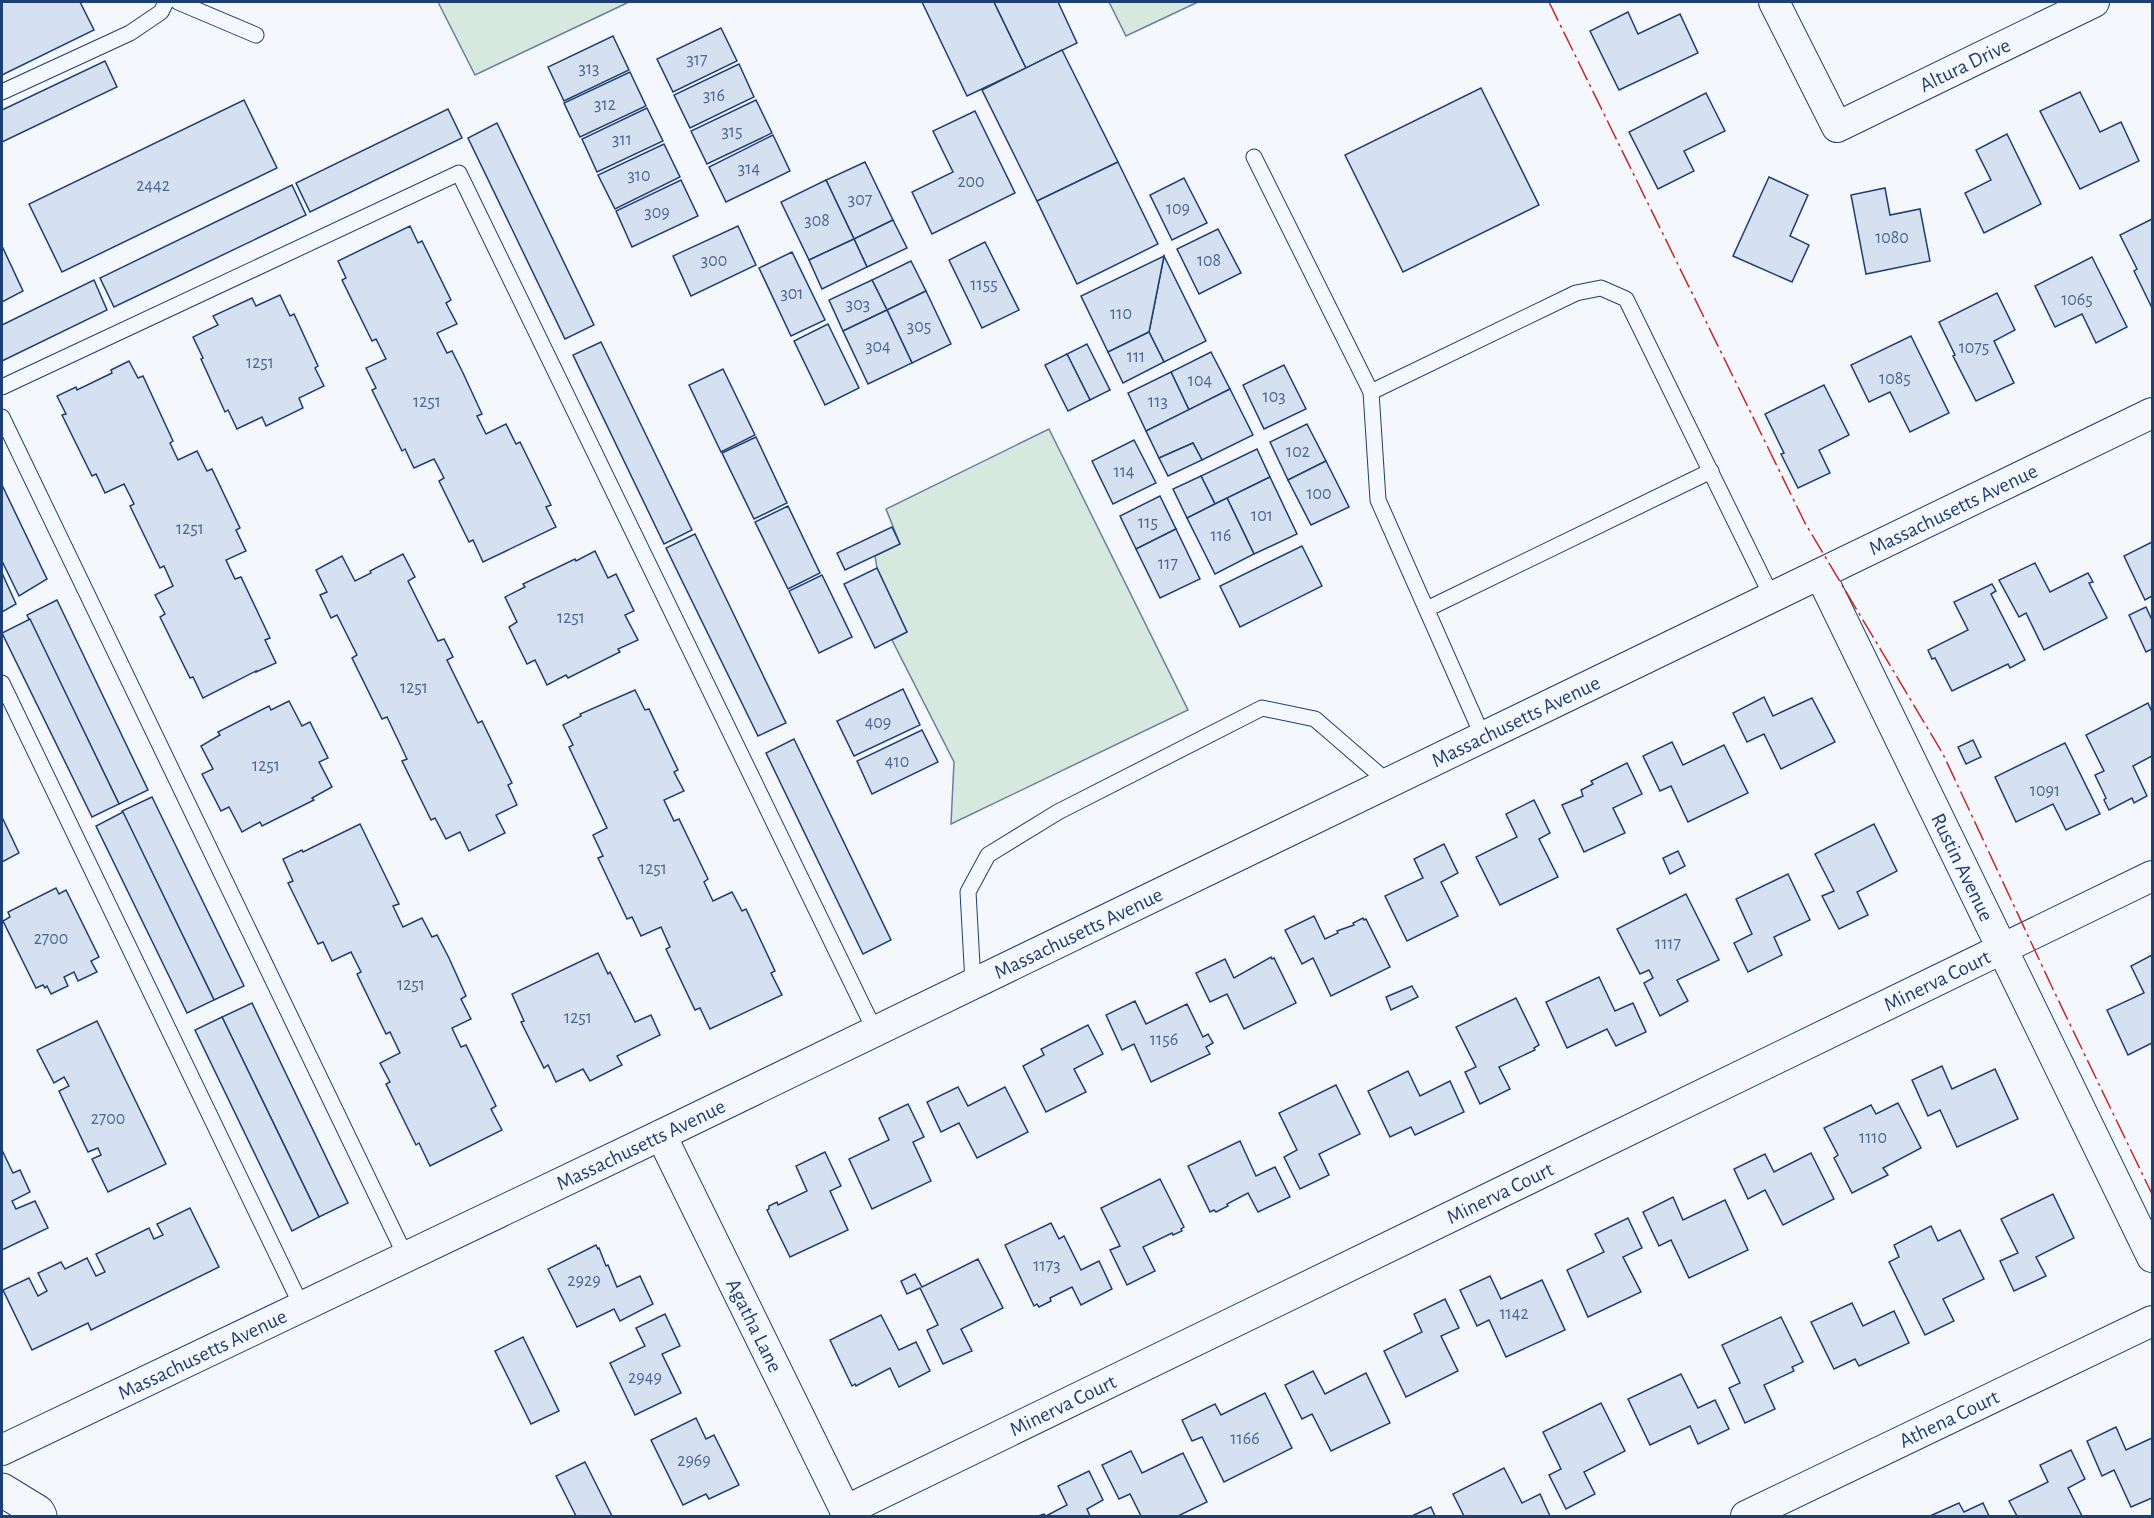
<svg xmlns="http://www.w3.org/2000/svg" width="2154" height="1518" viewBox="0 0 2154 1518" font-family="'Alegreya Sans',sans-serif">
<rect width="100%" height="100%" fill="#f4f7fb"/>
<g fill="#d7e8df" stroke="#687fa3" stroke-width="1.5">
<path d="M438,2H629L475,75Z"/>
<path d="M1109,2H1198L1126,36Z"/>
<path d="M1049,429L1188,710L951,824L954,762L892,640L907,632L877,568L875,556L900,544L886,509Z"/>
</g>
<g fill="#d5e0f0" stroke="#1d3f73" stroke-width="1.5">
<path d="M2,2H80L94,30L2,75Z"/>
<path d="M922,2H994L1026,68L967,96Z"/>
<path d="M994,2H1058L1077,43L1026,68Z"/>
<path d="M1628,12L1638,34L1680,14L1698,53L1619,90L1590,31Z"/>
<path d="M721,28L737,61L673,92L657,59Z"/>
<path d="M613,36L629,70L564,101L548,67Z"/>
<path d="M1062,50L1118,162L1037,201L982,90Z"/>
<path d="M105,61L117,87L2,142V110Z"/>
<path d="M739,64L754,97L690,128L674,95Z"/>
<path d="M630,72L646,106L580,137L564,103Z"/>
<path d="M1481,88L1539,205L1403,272L1345,155Z"/>
<path d="M2080,92L2100,132L2121,122L2139,161L2080,189L2040,111Z"/>
<path d="M1706,93L1725,131L1684,151L1694,171L1658,189L1629,132Z"/>
<path d="M244,100L277,168L62,272L29,204Z"/>
<path d="M756,100L772,133L707,164L691,131Z"/>
<path d="M647,108L663,141L597,172L582,139Z"/>
<path d="M448,109L462,138L310,212L296,183Z"/>
<path d="M975,111L1015,193L932,234L912,192L953,172L933,131Z"/>
<path d="M497,123L594,325L565,339L468,138Z"/>
<path d="M2007,134L2041,204L1984,233L1965,193L1991,180L1976,150Z"/>
<path d="M773,135L790,171L726,202L709,167Z"/>
<path d="M664,144L680,177L615,209L598,175Z"/>
<path d="M865,162L893,220L854,239L826,180Z"/>
<path d="M1118,162L1158,244L1077,284L1037,201Z"/>
<path d="M1769,177L1808,195L1790,236L1809,245L1792,282L1733,256Z"/>
<path d="M1184,178L1207,223L1172,240L1150,195Z"/>
<path d="M681,180L698,216L632,247L616,211Z"/>
<path d="M826,180L854,239L809,260L781,202Z"/>
<path d="M292,185L306,215L114,307L100,278Z"/>
<path d="M1885,188L1890,215L1920,209L1930,261L1866,274L1851,195Z"/>
<path d="M2152,219V308L2134,271L2137,269L2120,235Z"/>
<path d="M893,220L907,248L867,267L854,239Z"/>
<path d="M410,226L418,243L422,241L451,300L446,303L457,324L437,333L447,353L452,351L463,373L482,414L477,416L486,434L506,424L516,444L520,442L551,505L546,507L556,527L483,562L473,540L469,542L439,481L444,478L434,459L414,468L405,449L402,451L372,390L376,388L366,368L386,359L376,339L372,341L342,280L346,278L338,261Z"/>
<path d="M738,226L756,265L691,296L673,256Z"/>
<path d="M1218,229L1241,273L1199,294L1177,249Z"/>
<path d="M854,239L867,267L822,289L809,260Z"/>
<path d="M985,242L1019,310L982,328L949,260Z"/>
<path d="M2,246L23,291L2,302Z"/>
<path d="M792,252L825,320L791,336L759,268Z"/>
<path d="M1164,256L1206,341L1164,362L1149,332Z"/>
<path d="M1164,256L1149,332L1108,352L1081,296Z"/>
<path d="M2092,257L2127,327L2096,343L2082,314L2055,327L2035,286Z"/>
<path d="M911,261L926,291L887,310L872,280Z"/>
<path d="M94,280L107,310L2,361V325Z"/>
<path d="M872,280L887,310L843,331L829,300Z"/>
<path d="M926,291L951,344L912,363L887,310Z"/>
<path d="M1997,293L2015,330L1994,341L2014,383L1976,401L1953,356L1955,355L1939,322Z"/>
<path d="M280,295L290,316L294,314L318,366L315,368L324,386L299,398L303,408L266,426L262,417L237,429L228,410L225,412L201,359L203,358L193,337L218,325L213,316L252,298L256,306Z"/>
<path d="M887,310L912,363L868,384L843,331Z"/>
<path d="M828,324L859,388L825,405L794,341Z"/>
<path d="M1149,332L1164,362L1123,383L1108,352Z"/>
<path d="M1911,336L1949,413L1910,432L1890,392L1869,402L1851,365Z"/>
<path d="M601,342L692,530L664,544L573,355Z"/>
<path d="M1087,344L1110,390L1090,400L1067,354Z"/>
<path d="M1211,352L1230,389L1189,410L1171,372Z"/>
<path d="M1067,354L1090,400L1068,411L1045,365Z"/>
<path d="M129,361L138,378L143,376L173,441L170,443L178,460L197,451L207,471L212,469L240,528L236,530L246,551L226,560L235,579L241,577L270,638L265,640L276,663L256,672V671L203,698L193,677L190,678L160,617L165,614L155,595L173,586L164,566L160,568L130,506L134,504L124,484L105,493L96,474L92,476L62,415L66,414L57,396L76,387L77,390L112,373L111,370Z"/>
<path d="M1284,365L1306,409L1264,429L1243,385Z"/>
<path d="M723,369L755,435L721,452L689,385Z"/>
<path d="M1171,372L1189,410L1146,431L1128,393Z"/>
<path d="M1824,385L1849,435L1819,450L1830,473L1798,488L1781,454L1784,453L1765,414Z"/>
<path d="M1230,389L1253,435L1202,460L1193,443L1159,458L1146,431Z"/>
<path d="M1307,424L1326,461L1288,480L1270,442Z"/>
<path d="M756,437L787,503L754,519L722,453Z"/>
<path d="M1134,440L1156,483L1113,504L1092,461Z"/>
<path d="M1193,443L1202,460L1168,476L1159,458Z"/>
<path d="M1257,449L1270,477L1215,504L1201,476Z"/>
<path d="M1326,461L1349,507L1311,525L1288,480Z"/>
<path d="M1201,476L1215,504L1187,518L1173,489Z"/>
<path d="M1270,477L1297,534L1254,554L1227,498Z"/>
<path d="M2,485L47,579L19,596L2,561Z"/>
<path d="M1160,496L1176,529L1136,549L1120,516Z"/>
<path d="M1227,498L1254,554L1215,574L1187,518Z"/>
<path d="M788,506L820,573L788,589L755,522Z"/>
<path d="M892,527L900,544L845,570L837,553Z"/>
<path d="M1176,529L1200,579L1160,598L1136,549Z"/>
<path d="M695,534L786,723L758,736L666,548Z"/>
<path d="M2152,542V596L2145,600L2124,556Z"/>
<path d="M1302,546L1322,586L1240,627L1220,586Z"/>
<path d="M595,551L608,578L616,574L634,611L625,615L638,640L618,649L620,652L568,678L566,675L547,685L535,660L527,664L509,627L517,622L505,597L525,587L523,584L575,559L576,561Z"/>
<path d="M403,554L415,577L408,581L438,641L444,639L453,657L447,660L478,723L482,721L512,783L508,785L517,805L496,815L505,833L469,851L460,832L446,839L435,818L431,820L402,761L407,759L387,717L382,719L352,658L357,655L337,615L331,618L320,595L327,592L316,570L342,556L355,581L371,573L370,571Z"/>
<path d="M2035,563L2050,592L2088,573L2093,582L2089,583L2107,618L2044,650L2026,613L2019,617L1999,580Z"/>
<path d="M877,568L907,632L875,648L844,584Z"/>
<path d="M2,573L16,604L2,612Z"/>
<path d="M822,575L852,637L819,653L789,591Z"/>
<path d="M1992,584L1996,591L1991,594L2025,660L2010,668L2008,664L1952,691L1935,658L1932,659L1928,650L1968,630L1954,602Z"/>
<path d="M57,600L148,790L119,804L27,615Z"/>
<path d="M2146,607L2152,620V649L2146,652L2129,615Z"/>
<path d="M30,619L119,804L92,817L2,633Z"/>
<path d="M903,689L920,725L854,756L837,721Z"/>
<path d="M635,690L645,710L649,709L678,770L674,772L684,791L664,800L674,821L679,819L708,879L704,882L713,901L732,892L742,911L746,909L775,971L771,973L782,995L710,1029L700,1008L695,1010L666,949L670,947L661,927L641,936L632,917L627,919L598,858L603,856L593,835L607,828L569,747L573,745L563,725L581,716L580,714Z"/>
<path d="M1764,697L1773,716L1812,698L1835,742L1781,769L1764,734L1747,742L1733,713Z"/>
<path d="M289,701L302,726L310,722L328,758L319,762L332,787L312,798L314,800L262,826L260,822L242,832L229,807L221,811L202,774L213,769L201,746L220,735L218,732L269,706L271,710Z"/>
<path d="M2148,703L2152,712V756L2133,766L2147,796L2134,803L2132,798L2109,810L2104,800L2106,798L2095,775L2104,771L2086,735Z"/>
<path d="M922,730L938,762L872,794L857,761Z"/>
<path d="M794,739L891,940L863,954L766,753Z"/>
<path d="M1973,740L1981,757L1966,764L1958,747Z"/>
<path d="M1672,742L1683,765L1724,745L1748,793L1688,822L1671,786L1660,791L1643,756Z"/>
<path d="M2065,743L2100,814L2066,830L2053,804L2016,822L1995,777Z"/>
<path d="M1627,763L1642,794L1613,808L1625,833L1584,852L1562,805L1583,796L1581,790L1593,784L1591,781Z"/>
<path d="M152,797L244,986L214,1000L122,811Z"/>
<path d="M1534,800L1550,833L1539,839L1558,877L1500,905L1476,857L1517,837L1506,814Z"/>
<path d="M123,812L214,1000L187,1013L96,826Z"/>
<path d="M2,817L19,853L2,862Z"/>
<path d="M360,824L399,904L393,906L403,927L422,918L432,937L437,935L449,958L466,996L461,999L471,1019L452,1028L461,1047L466,1045L496,1106L491,1109L502,1130L430,1166L419,1143L416,1145L386,1084L390,1082L380,1063L400,1053L390,1032L386,1034L357,974L361,972L351,952L332,961L323,942L318,944L288,883L293,881L283,859L302,850L303,852Z"/>
<path d="M1874,824L1897,871L1857,892L1868,915L1839,929L1822,896L1834,891L1815,854Z"/>
<path d="M1444,844L1458,873L1441,882L1458,916L1407,941L1385,896L1423,878L1414,859Z"/>
<path d="M1678,851L1685,866L1670,874L1663,858Z"/>
<path d="M1788,874L1810,920L1774,937L1782,955L1748,972L1734,943L1752,934L1736,899Z"/>
<path d="M56,888L59,894L66,890L99,957L91,961L97,972L78,981L74,972L64,977L68,986L51,994L47,986L45,988L43,985L36,988L3,921L10,917L8,912Z"/>
<path d="M1686,894L1719,960L1677,980L1688,1001L1660,1016L1644,983L1653,978L1649,970L1640,974L1617,929Z"/>
<path d="M1314,916L1325,939L1338,933L1337,931L1354,925L1353,923L1363,918L1364,920L1366,919L1390,967L1331,996L1313,958L1302,964L1285,930Z"/>
<path d="M598,953L608,974L610,972L635,1022L651,1015L660,1035L617,1056L622,1065L590,1081L583,1069L556,1082L548,1065L544,1068L521,1022L524,1021L512,994Z"/>
<path d="M2152,955V1043L2128,1055L2107,1010L2144,993L2131,966Z"/>
<path d="M1271,957L1272,959L1274,958L1296,1003L1244,1029L1227,994L1210,1002L1196,973L1225,959L1234,978Z"/>
<path d="M1599,977L1615,1011L1633,1003L1646,1032L1616,1046L1607,1029L1567,1048L1546,1002Z"/>
<path d="M1412,986L1418,997L1391,1010L1386,997Z"/>
<path d="M1516,998L1539,1045L1534,1048L1535,1050L1499,1067L1510,1089L1480,1104L1465,1072L1476,1067L1456,1027Z"/>
<path d="M1135,1001L1146,1024L1187,1004L1203,1037L1208,1034L1213,1043L1206,1047L1210,1054L1151,1082L1134,1044L1122,1050L1106,1015Z"/>
<path d="M252,1003L348,1203L319,1217L222,1017Z"/>
<path d="M222,1017L319,1217L292,1231L195,1030Z"/>
<path d="M97,1021L166,1164L108,1192L92,1159L101,1155L98,1148L88,1152L59,1091L69,1086L64,1077L54,1083L37,1050Z"/>
<path d="M1088,1025L1103,1054L1074,1069L1086,1092L1046,1112L1023,1066L1044,1055L1041,1049Z"/>
<path d="M1942,1066L1952,1089L1995,1069L2018,1119L1957,1147L1940,1110L1928,1116L1912,1080Z"/>
<path d="M1408,1071L1420,1096L1450,1081L1464,1112L1415,1135L1411,1127L1390,1137L1368,1091Z"/>
<path d="M1336,1085L1360,1134L1319,1154L1329,1175L1300,1189L1284,1157L1297,1150L1279,1113Z"/>
<path d="M958,1087L968,1106L1005,1087L1028,1132L977,1158L959,1123L941,1132L927,1102Z"/>
<path d="M1898,1103L1921,1148L1883,1168L1888,1175L1852,1193L1834,1158L1838,1155L1824,1128L1871,1105L1876,1114Z"/>
<path d="M908,1104L924,1137L913,1142L931,1181L872,1209L849,1159L889,1140L879,1118Z"/>
<path d="M1240,1141L1256,1176L1275,1167L1290,1197L1258,1212L1248,1193L1227,1204L1228,1206L1216,1212L1214,1210L1210,1212L1188,1166Z"/>
<path d="M2,1150L13,1173L20,1170L30,1192L12,1201L16,1209L35,1201L48,1228L2,1250Z"/>
<path d="M825,1152L841,1186L830,1191L848,1230L790,1257L767,1210L769,1209V1206L777,1202L778,1205L807,1191L796,1166Z"/>
<path d="M1811,1153L1834,1199L1783,1225L1765,1190L1748,1199L1734,1169L1765,1154L1774,1172Z"/>
<path d="M1160,1179L1184,1227L1181,1229L1182,1231L1173,1235L1172,1233L1143,1247L1155,1271L1127,1285L1110,1250L1120,1246L1101,1208Z"/>
<path d="M2053,1194L2074,1238L2036,1257L2046,1276L2014,1291L2000,1261L2018,1253L2001,1219Z"/>
<path d="M1673,1197L1683,1220L1725,1200L1748,1250L1689,1278L1671,1240L1659,1246L1643,1212Z"/>
<path d="M190,1208L219,1267L91,1330L88,1323L32,1350L3,1290L29,1278L38,1296L47,1291L38,1273L61,1262L65,1269L87,1258L96,1276L105,1272L96,1254L149,1228L154,1239L163,1235L157,1224Z"/>
<path d="M1628,1218L1642,1248L1623,1257L1641,1292L1588,1317L1567,1270L1604,1252L1595,1234Z"/>
<path d="M1051,1223L1059,1239L1064,1236L1081,1270L1099,1261L1112,1289L1081,1305L1072,1287L1050,1298L1051,1301L1039,1307L1037,1304L1034,1306L1005,1245Z"/>
<path d="M1931,1226L1938,1241L1960,1230L1984,1279L1943,1299L1954,1321L1925,1335L1889,1262L1899,1257L1894,1245Z"/>
<path d="M596,1245L598,1249L599,1248L606,1266L608,1265L617,1287L640,1276L653,1304L620,1321L614,1309L577,1327L548,1269Z"/>
<path d="M978,1259L1003,1308L961,1329L972,1351L943,1364L927,1330L938,1325L920,1288L907,1294L901,1281L915,1274L922,1287Z"/>
<path d="M1490,1276L1501,1299L1542,1280L1565,1330L1506,1357L1489,1320L1477,1326L1460,1290Z"/>
<path d="M1445,1299L1459,1328L1441,1336L1458,1371L1406,1397L1384,1351L1422,1332L1414,1314Z"/>
<path d="M1852,1303L1863,1326L1894,1311L1909,1343L1859,1366L1855,1359L1834,1369L1811,1322Z"/>
<path d="M665,1314L680,1346L662,1354L681,1393L635,1415L610,1363L645,1346L636,1328Z"/>
<path d="M881,1315L899,1350L916,1342L930,1371L899,1387L890,1368L856,1386L855,1384L852,1386L830,1340Z"/>
<path d="M1781,1317L1803,1362L1792,1367L1794,1371L1764,1385L1775,1409L1745,1423L1729,1388L1740,1383L1722,1345Z"/>
<path d="M523,1337L559,1411L531,1424L495,1351Z"/>
<path d="M1313,1371L1325,1394L1366,1373L1390,1423L1331,1451L1312,1414L1302,1419L1285,1385Z"/>
<path d="M1681,1374L1698,1408L1715,1400L1729,1429L1698,1444L1690,1426L1650,1445L1628,1399Z"/>
<path d="M1265,1393L1292,1448L1224,1482L1202,1437L1192,1441L1182,1420L1215,1404L1221,1415Z"/>
<path d="M1601,1403L1625,1451L1584,1472L1595,1494L1566,1509L1549,1475L1561,1469L1543,1432Z"/>
<path d="M696,1418L706,1439L714,1435L739,1485L709,1499L706,1494L683,1505L651,1440Z"/>
<path d="M2116,1427L2126,1450L2152,1438V1498L2131,1507L2114,1470L2102,1476L2087,1441Z"/>
<path d="M2071,1450L2085,1479L2068,1488L2082,1516H2017L2009,1501L2048,1482L2040,1465Z"/>
<path d="M1131,1451L1142,1473L1183,1453L1207,1502L1178,1516H1141L1130,1494L1119,1499L1102,1465Z"/>
<path d="M585,1462L612,1516H576L556,1476Z"/>
<path d="M1504,1468L1522,1503L1540,1494L1550,1516H1464L1453,1494Z"/>
<path d="M1089,1471L1103,1500L1087,1509L1090,1516H1038L1044,1514L1046,1516L1067,1505L1058,1486Z"/>
<path d="M1959,1503L1964,1512L1983,1503L1989,1516H1930Z"/>
<path d="M1431,1507L1435,1516H1412Z"/>
</g>
<g fill="none" stroke-linecap="round" stroke-linejoin="round">
<defs>
<g id="lane">
<path d="M178,2L256,35"/>
<path d="M2,92L130,33L161,12L166,2"/>
<path d="M1254,157L1371,392L1378,500L1483,737"/>
<path d="M2,387L459,173L875,1031"/>
<path d="M1371,392L1576,293L1601,288L1626,299L1772,597"/>
<path d="M2,417L406,1257"/>
<path d="M1427,609L1711,471"/>
<path d="M2,683L302,1307"/>
<path d="M973,983L968,892L988,855L1058,812L1262,708L1315,719L1389,783"/>
</g>
<g id="street">
<path id="s1" d="M1774,2L1837,127L2094,2"/>
<path id="s2" d="M1820,574L2152,1257"/>
<path id="s3" d="M661,1135L848,1516"/>
<path id="s4" d="M2,1450L661,1135L2152,413"/>
<path id="s5" d="M845,1511L2152,876"/>
<path id="s6" d="M1746,1516L2152,1321"/>
</g>
<path id="primary" d="M2,1490L38,1512L40,1516"/>
</defs>
<use href="#lane" stroke="#1d3f73" stroke-width="17"/>
<use href="#street" stroke="#1d3f73" stroke-width="32"/>
<use href="#primary" stroke="#1d3f73" stroke-width="35"/>
<use href="#lane" stroke="#f4f7fb" stroke-width="15"/>
<use href="#street" stroke="#f4f7fb" stroke-width="30"/>
<use href="#primary" stroke="#f4f7fb" stroke-width="33"/>
<path stroke="#c62828" stroke-width="1.5" stroke-dasharray="21 4.5 3 4.5" stroke-linecap="butt" d="M1549,2L1805,523L1943,754L2052,987L2152,1194"/>
</g>
<g text-anchor="middle" dominant-baseline="central" stroke-width="4.5" stroke-linejoin="round" paint-order="stroke">
<g font-size="18" fill="#4b6792">
<text x="697" y="60">317</text>
<text x="589" y="69">313</text>
<text x="714" y="96">316</text>
<text x="605" y="105">312</text>
<text x="732" y="132">315</text>
<text x="622" y="140">311</text>
<text x="749" y="169">314</text>
<text x="639" y="176">310</text>
<text x="971" y="182">200</text>
<text x="153" y="186">2442</text>
<text x="860" y="200">307</text>
<text x="1178" y="209">109</text>
<text x="657" y="213">309</text>
<text x="817" y="221">308</text>
<text x="1892" y="238">1080</text>
<text x="714" y="261">300</text>
<text x="1209" y="261">108</text>
<text x="984" y="285">1155</text>
<text x="792" y="294">301</text>
<text x="2077" y="300">1065</text>
<text x="858" y="305">303</text>
<text x="1121" y="314">110</text>
<text x="919" y="327">305</text>
<text x="878" y="347">304</text>
<text x="1974" y="348">1075</text>
<text x="1136" y="357">111</text>
<text x="260" y="363">1251</text>
<text x="1895" y="379">1085</text>
<text x="1200" y="381">104</text>
<text x="1274" y="397">103</text>
<text x="427" y="402">1251</text>
<text x="1158" y="402">113</text>
<text x="1298" y="452">102</text>
<text x="1124" y="472">114</text>
<text x="1319" y="494">100</text>
<text x="1262" y="516">101</text>
<text x="1148" y="523">115</text>
<text x="190" y="529">1251</text>
<text x="1221" y="536">116</text>
<text x="1168" y="564">117</text>
<text x="571" y="618">1251</text>
<text x="414" y="688">1251</text>
<text x="878" y="723">409</text>
<text x="897" y="762">410</text>
<text x="266" y="766">1251</text>
<text x="2045" y="791">1091</text>
<text x="653" y="869">1251</text>
<text x="51" y="939">2700</text>
<text x="1668" y="944">1117</text>
<text x="411" y="985">1251</text>
<text x="578" y="1018">1251</text>
<text x="1164" y="1040">1156</text>
<text x="108" y="1119">2700</text>
<text x="1873" y="1138">1110</text>
<text x="1047" y="1266">1173</text>
<text x="584" y="1281">2929</text>
<text x="1514" y="1314">1142</text>
<text x="645" y="1378">2949</text>
<text x="1245" y="1439">1166</text>
<text x="694" y="1461">2969</text>
</g>
<g font-size="21" fill="#1d3f73" stroke="#f4f7fb">
<text stroke="none"><textPath href="#s1" startOffset="282">Altura Drive</textPath></text>
<text stroke="none"><textPath href="#s4" startOffset="2166">Massachusetts Avenue</textPath></text>
<text stroke="none"><textPath href="#s4" startOffset="1680">Massachusetts Avenue</textPath></text>
<text stroke="none"><textPath href="#s2" startOffset="326">Rustin Avenue</textPath></text>
<text stroke="none"><textPath href="#s4" startOffset="1194">Massachusetts Avenue</textPath></text>
<text stroke="none"><textPath href="#s5" startOffset="1214">Minerva Court</textPath></text>
<text stroke="none"><textPath href="#s4" startOffset="708">Massachusetts Avenue</textPath></text>
<text stroke="none"><textPath href="#s5" startOffset="728">Minerva Court</textPath></text>
<text stroke="none"><textPath href="#s3" startOffset="212">Agatha Lane</textPath></text>
<text stroke="none"><textPath href="#s4" startOffset="222">Massachusetts Avenue</textPath></text>
<text stroke="none"><textPath href="#s5" startOffset="242">Minerva Court</textPath></text>
<text stroke="none"><textPath href="#s6" startOffset="225">Athena Court</textPath></text>
</g>
</g>
<rect width="2154" height="1518" fill="none" stroke="#1d3f73" stroke-width="6"/>
</svg>
